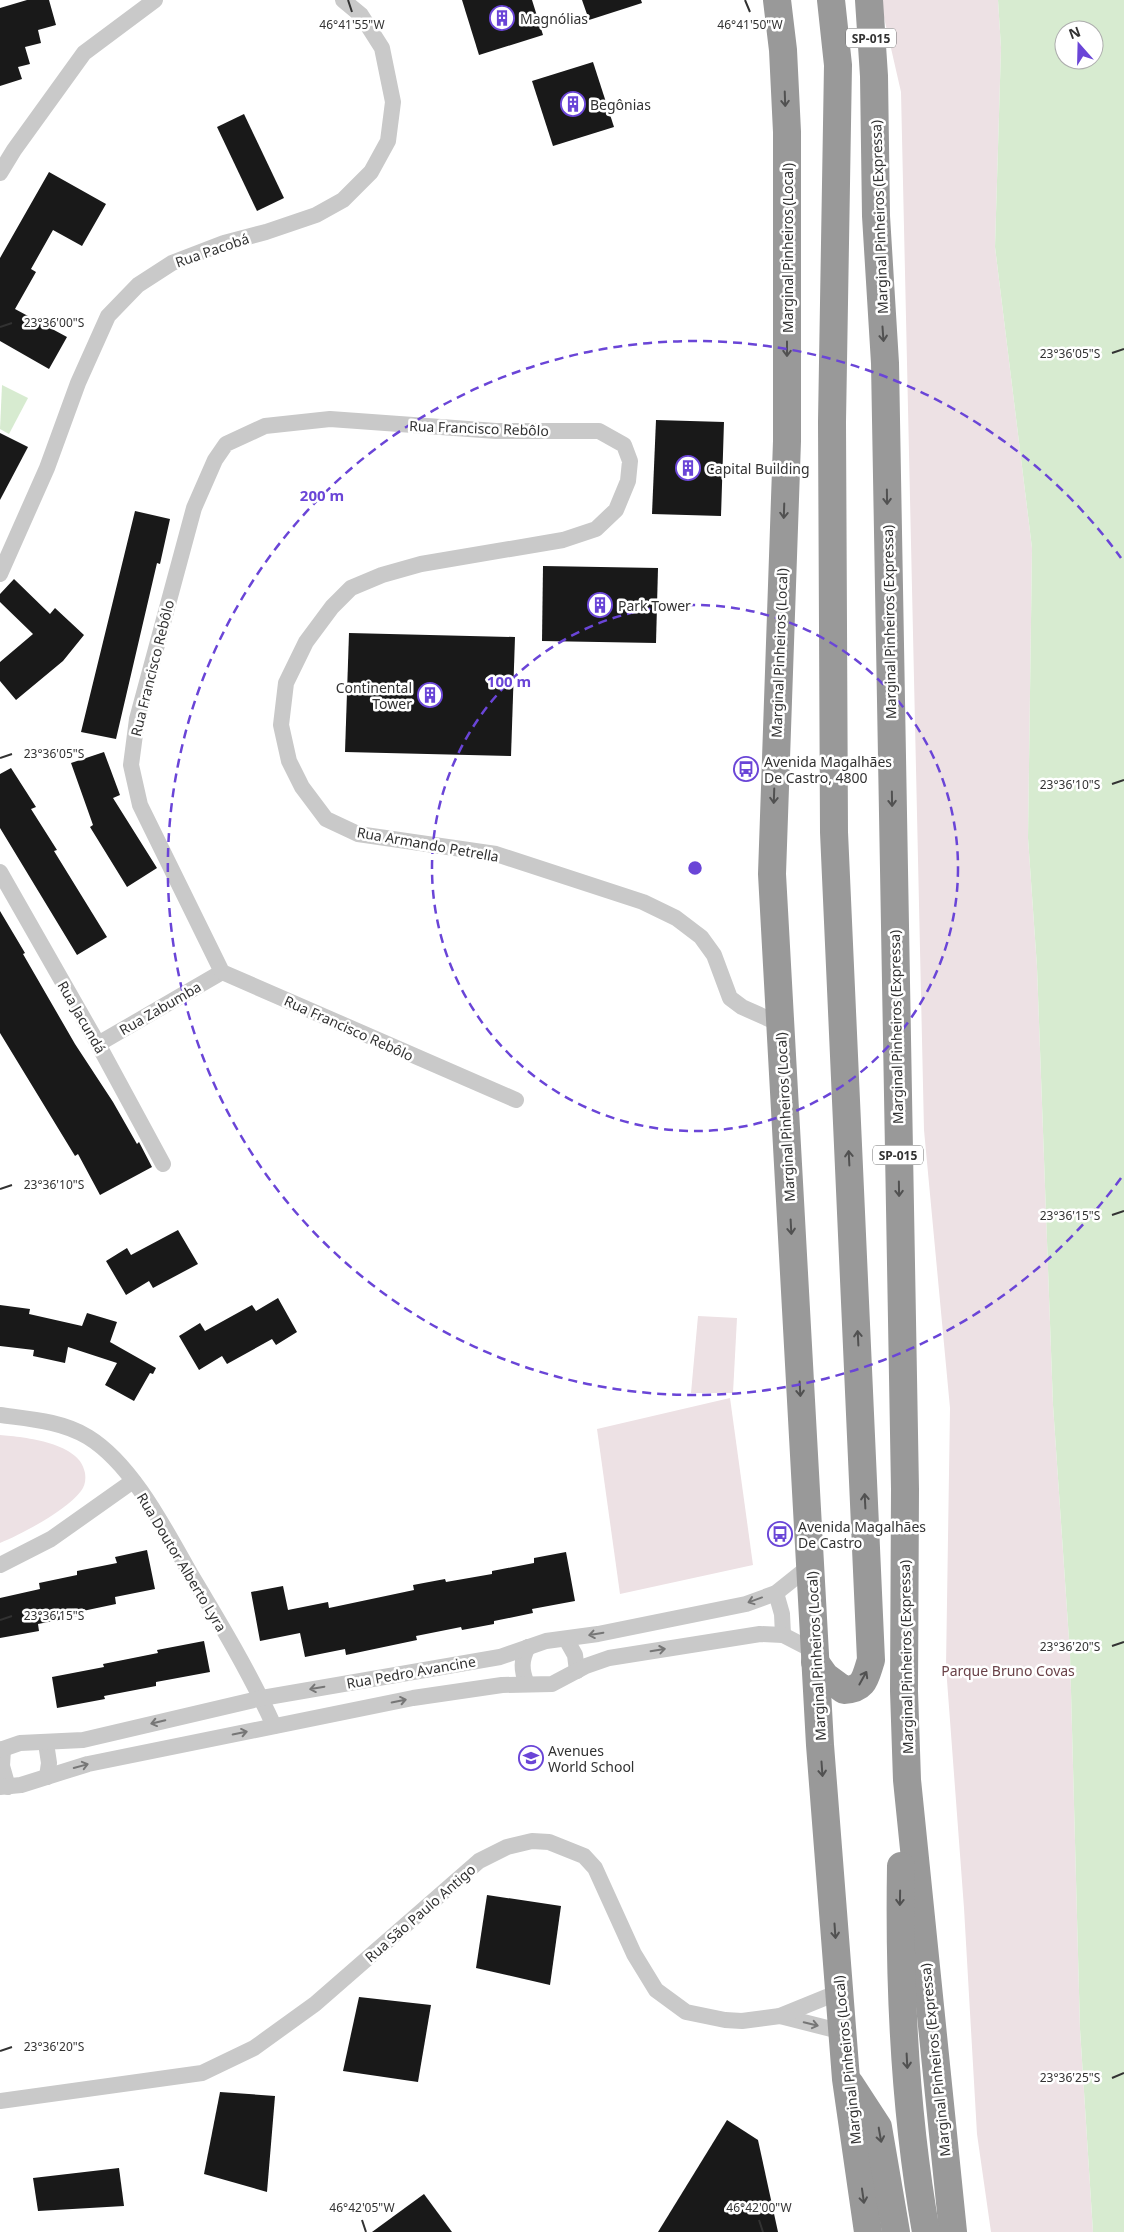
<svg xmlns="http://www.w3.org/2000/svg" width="1124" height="2232" viewBox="0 0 1124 2232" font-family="'Noto Sans',sans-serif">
<rect width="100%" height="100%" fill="#fff"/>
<g fill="#ede1e4">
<path d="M880,0H998L1001,48L995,247L1032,548L1028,838L1037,967L1053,1405L1070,1654L1080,2029L1093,2232H991L977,2134L964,1908L946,1667L950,1408L924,1130L901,92Z"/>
<path d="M698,1316L737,1318L733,1393H691Z"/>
<path d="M730,1398L753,1565L620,1594L597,1429Z"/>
<path d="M0,1435C25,1437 81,1443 85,1473C86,1480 85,1486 81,1491C67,1510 22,1534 0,1543Z"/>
</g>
<g fill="#d7ebd0" fill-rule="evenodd">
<path d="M998,0H1124V2232H1093L1080,2029L1070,1654L1053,1405L1037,967L1028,838L1032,548L995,247L1001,48ZM1064,30H1094V60H1064Z"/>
<path d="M2,385L28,398L9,434L0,429Z"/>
</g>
<g fill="#191919">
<path d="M27,0H49L56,25L38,30L41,43L25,47L30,64L18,67L22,79L0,86V8Z"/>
<path d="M462,0H532L543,35L479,55Z"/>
<path d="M582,0H641L642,3L589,20Z"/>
<path d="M593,62L614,127L553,146L532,81Z"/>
<path d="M244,114L284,198L257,211L217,127Z"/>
<path d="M49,172L106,204L82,246L53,230L31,269L36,272L15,309L67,337L49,369L0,341V258Z"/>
<path d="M656,420L724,422L721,516L652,514Z"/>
<path d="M0,433L28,447L0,500Z"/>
<path d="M135,511L170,519L160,564L157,563L116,739L81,732Z"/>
<path d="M543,566L658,568L656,643L542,641Z"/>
<path d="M14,579L50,614L55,608L84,635L63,661L16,700L0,681V662L33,634L0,602V594Z"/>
<path d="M349,633L515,637L511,756L345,752Z"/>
<path d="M104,752L120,795L113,798L157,868L127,887L90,827L93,825L71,763Z"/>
<path d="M11,768L36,807L31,809L57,850L54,851L107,937L77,955L0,828V774Z"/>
<path d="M0,911L25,953L23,954L75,1044L113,1102L137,1144L139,1142L152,1167L100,1195L78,1154L75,1156L0,1033Z"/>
<path d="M178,1230L198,1264L153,1288L149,1281L126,1295L106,1261L127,1248L131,1255Z"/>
<path d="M278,1298L297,1332L276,1345L272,1339L227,1364L222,1356L199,1370L179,1336L200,1323L205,1331L252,1305L256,1311Z"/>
<path d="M0,1305L30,1309L29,1314L82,1326L87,1313L117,1322L110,1342L156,1368L153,1374L150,1373L134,1401L105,1385L117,1363L68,1347L65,1363L33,1356L34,1350L0,1346Z"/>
<path d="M147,1550L155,1589L115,1597L116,1604L78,1612L79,1616L38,1624L39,1631L0,1638V1598L40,1589L39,1583L77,1575V1571L117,1563L115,1557Z"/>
<path d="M566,1552L575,1601L532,1609L533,1613L494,1621V1624L462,1630L461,1627L416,1636L417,1640L346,1655L345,1649L305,1657L300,1633L260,1641L251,1592L283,1586L288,1610L328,1602L329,1608L414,1590L413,1585L445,1579L446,1582L492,1574V1571L534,1563V1558Z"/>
<path d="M204,1641L210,1672L156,1682V1686L104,1696L105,1699L57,1708L52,1677L104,1667L103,1664L158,1653L157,1650Z"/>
<path d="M487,1895L561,1906L550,1985L476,1968Z"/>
<path d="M359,1997L431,2005L418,2082L343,2071Z"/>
<path d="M220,2092L275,2096L267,2192L204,2174Z"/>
<path d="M727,2120L758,2140L778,2232H658Z"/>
<path d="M119,2168L124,2206L38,2211L33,2178Z"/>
<path d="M424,2194L452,2232H372Z"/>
</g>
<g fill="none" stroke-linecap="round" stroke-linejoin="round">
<g stroke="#c9c9c9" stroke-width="16">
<path d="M0,173L14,150L84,53L155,0"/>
<path d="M0,574L47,468L78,383L108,316L138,285L172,263L224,243L266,232L316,215L343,200L371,172L388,141L393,102L382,48L361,15L343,0"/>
<path d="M0,872L98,1044L163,1164"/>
<path d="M98,1044L222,972"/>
<path d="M516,1100L222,972L140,805L131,765L137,719L194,508L215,460L226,444L265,426L330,419L496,431H599L624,445L630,461L628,481L616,510L596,529L563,540L421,564L382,575L351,588L332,607L306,642L286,683L281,725L289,761L302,787L326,819L358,834L496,854L643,902L676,918L701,937L714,955L730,998L742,1007L780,1024"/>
<path d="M0,1415C29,1419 62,1421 88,1437C132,1464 165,1529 190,1573C220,1623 250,1673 274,1726"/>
<path d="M0,1565L51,1539L133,1481"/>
<path d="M776,1593L782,1614L783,1635"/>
<path d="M566,1639L575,1655L577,1671"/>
<path d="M527,1684C521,1670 521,1660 528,1647"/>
<path d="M46,1743L49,1763L47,1777"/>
<path d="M3,1749L2,1766L8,1787"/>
<path d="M0,1750L20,1743L83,1740L262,1698L500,1657L546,1641L598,1634L746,1604L776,1593L811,1565"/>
<path d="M0,1787L21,1785L88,1764L413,1698L502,1685L552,1684L586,1666L609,1658L760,1634L783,1635L814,1651"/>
<path d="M780,2016L843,2032"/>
<path d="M0,2101L202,2073L254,2048L315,2004L479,1861L507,1847L532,1841L549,1842L584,1856L595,1868L634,1954L656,1990L686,2012L725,2020L742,2021L780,2016L839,1992"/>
</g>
<g stroke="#999" stroke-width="28">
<path d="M777,0L783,50L787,132V441L772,874L820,1745L846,2079L868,2232"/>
<path d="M869,0L874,76L876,216L885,363L905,1489L904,1691L907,1780L953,2232"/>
<path d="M815,1662L825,1676L844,1690C865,1689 865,1678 871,1660L834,832L832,422L838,65L831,0"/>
<path d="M901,1866C899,1985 905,2114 926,2232"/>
<path d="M850,2084L878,2127L896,2232"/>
</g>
</g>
<defs><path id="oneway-shaft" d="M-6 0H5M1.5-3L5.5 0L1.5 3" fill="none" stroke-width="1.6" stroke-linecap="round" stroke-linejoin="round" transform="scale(1.25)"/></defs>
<g stroke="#515151">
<use href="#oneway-shaft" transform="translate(785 99) rotate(88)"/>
<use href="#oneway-shaft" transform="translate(883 334) rotate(86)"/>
<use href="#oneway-shaft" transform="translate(787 349) rotate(90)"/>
<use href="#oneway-shaft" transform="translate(887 497) rotate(89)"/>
<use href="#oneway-shaft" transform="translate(784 511) rotate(92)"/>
<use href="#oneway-shaft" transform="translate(774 796) rotate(92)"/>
<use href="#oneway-shaft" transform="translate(892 799) rotate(89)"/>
<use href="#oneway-shaft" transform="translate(849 1158) rotate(-93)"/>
<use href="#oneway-shaft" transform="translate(899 1189) rotate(89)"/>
<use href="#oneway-shaft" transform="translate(791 1227) rotate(87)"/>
<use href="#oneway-shaft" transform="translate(858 1338) rotate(-93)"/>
<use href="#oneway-shaft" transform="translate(800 1389) rotate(87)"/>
<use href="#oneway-shaft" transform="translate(865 1501) rotate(-93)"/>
<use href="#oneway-shaft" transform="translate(863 1678) rotate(-61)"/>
<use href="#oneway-shaft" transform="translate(822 1769) rotate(86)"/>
<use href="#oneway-shaft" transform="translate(900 1898) rotate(91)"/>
<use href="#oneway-shaft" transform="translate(835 1931) rotate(86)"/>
<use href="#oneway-shaft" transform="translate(907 2061) rotate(87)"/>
<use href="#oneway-shaft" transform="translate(880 2135) rotate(80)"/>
<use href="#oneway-shaft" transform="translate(863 2196) rotate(82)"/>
</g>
<g stroke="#767676">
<use href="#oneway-shaft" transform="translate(755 1600) rotate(160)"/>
<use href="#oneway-shaft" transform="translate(596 1634) rotate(170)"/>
<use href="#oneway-shaft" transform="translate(658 1650) rotate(-9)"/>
<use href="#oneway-shaft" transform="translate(317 1688) rotate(170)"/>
<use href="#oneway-shaft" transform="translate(399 1701) rotate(-12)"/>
<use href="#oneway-shaft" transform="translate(158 1722) rotate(167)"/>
<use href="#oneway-shaft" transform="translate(240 1733) rotate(-12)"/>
<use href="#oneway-shaft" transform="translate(81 1766) rotate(-15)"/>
<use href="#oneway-shaft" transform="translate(811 2024) rotate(14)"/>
</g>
<path fill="none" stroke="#323232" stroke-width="2" d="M348,0L352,12M745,0L750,12M0,327L12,323M1112,353L1124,349M0,758L12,754M1112,784L1124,780M0,1189L12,1185M1112,1215L1124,1211M0,1620L12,1616M1112,1646L1124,1642M0,2051L12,2047M1112,2078L1124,2073M362,2220L366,2232M759,2220L763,2232"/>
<g fill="none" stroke="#6a45d7" stroke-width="2.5" stroke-dasharray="9 6">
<circle cx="695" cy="868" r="263"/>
<path d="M1121 1178A527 527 0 1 1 1121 558"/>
</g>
<defs>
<symbol id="building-ring" viewBox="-11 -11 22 22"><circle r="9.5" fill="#fff" stroke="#6a45d7" stroke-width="1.5"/><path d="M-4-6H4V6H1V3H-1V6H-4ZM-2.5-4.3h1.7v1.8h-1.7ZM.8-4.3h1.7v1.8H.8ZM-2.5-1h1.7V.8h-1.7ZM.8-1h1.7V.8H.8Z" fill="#6a45d7"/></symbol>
<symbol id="bus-ring" viewBox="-11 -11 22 22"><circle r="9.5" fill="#fff" stroke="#6a45d7" stroke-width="1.5"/><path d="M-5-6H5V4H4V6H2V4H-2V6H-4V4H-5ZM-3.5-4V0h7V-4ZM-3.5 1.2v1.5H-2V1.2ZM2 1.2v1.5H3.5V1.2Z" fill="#6a45d7"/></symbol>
<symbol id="school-ring" viewBox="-11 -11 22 22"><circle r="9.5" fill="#fff" stroke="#6a45d7" stroke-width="1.5"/><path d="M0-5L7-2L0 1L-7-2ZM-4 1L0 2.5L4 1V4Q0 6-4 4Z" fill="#6a45d7"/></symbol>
</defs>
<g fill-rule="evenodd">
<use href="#building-ring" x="488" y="4" width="28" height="28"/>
<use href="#building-ring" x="559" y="90" width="28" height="28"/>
<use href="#building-ring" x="674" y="454" width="28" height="28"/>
<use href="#building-ring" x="586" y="591" width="28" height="28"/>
<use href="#building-ring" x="416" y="681" width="28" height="28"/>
<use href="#bus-ring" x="732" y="755" width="28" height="28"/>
<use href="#bus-ring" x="766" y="1520" width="28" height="28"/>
<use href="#school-ring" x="517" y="1744" width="28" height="28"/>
</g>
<g text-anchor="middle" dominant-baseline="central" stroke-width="5" stroke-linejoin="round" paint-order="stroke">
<g fill="#fff" stroke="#707070" stroke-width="1">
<rect x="846" y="28.5" width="50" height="19" rx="4"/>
<rect x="873" y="1145.5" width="50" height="19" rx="4"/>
</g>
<g font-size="12" font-weight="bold" fill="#323232">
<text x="871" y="38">SP-015</text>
<text x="898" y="1155">SP-015</text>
</g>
<g font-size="14" fill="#323232" stroke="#fff" text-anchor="start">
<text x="520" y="18">Magnólias</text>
<text x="590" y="104">Begônias</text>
<text x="706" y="468">Capital Building</text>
<text x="618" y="605">Park Tower</text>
<text x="412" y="687" text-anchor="end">Continental<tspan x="412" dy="16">Tower</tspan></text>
<text x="764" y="761">Avenida Magalhães<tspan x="764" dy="16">De Castro, 4800</tspan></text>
<text x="798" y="1526">Avenida Magalhães<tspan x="798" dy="16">De Castro</tspan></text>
<text x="548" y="1750">Avenues<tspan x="548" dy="16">World School</tspan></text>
</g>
<g font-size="14" fill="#323232" stroke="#fff">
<text transform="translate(879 217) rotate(-92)">Marginal Pinheiros (Expressa)</text>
<text transform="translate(787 248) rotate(-90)">Marginal Pinheiros (Local)</text>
<text transform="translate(212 250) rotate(-19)">Rua Pacobá</text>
<text transform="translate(479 428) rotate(2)">Rua Francisco Rebôlo</text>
<text transform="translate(889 622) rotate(-91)">Marginal Pinheiros (Expressa)</text>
<text transform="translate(779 653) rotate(-88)">Marginal Pinheiros (Local)</text>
<text transform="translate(152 668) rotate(-76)">Rua Francisco Rebôlo</text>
<text transform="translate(428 844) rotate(10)">Rua Armando Petrella</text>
<text transform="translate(160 1008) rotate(-30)">Rua Zabumba</text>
<text transform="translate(82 1017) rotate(60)">Rua Jacundá</text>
<text transform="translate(896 1027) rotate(-91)">Marginal Pinheiros (Expressa)</text>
<text transform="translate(349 1028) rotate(24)">Rua Francisco Rebôlo</text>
<text transform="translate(785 1117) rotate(-93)">Marginal Pinheiros (Local)</text>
<text transform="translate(182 1562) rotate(59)">Rua Doutor Alberto Lyra</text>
<text transform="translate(816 1656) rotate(-93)">Marginal Pinheiros (Local)</text>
<text transform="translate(906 1657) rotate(-91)">Marginal Pinheiros (Expressa)</text>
<text transform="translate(411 1672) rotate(-10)">Rua Pedro Avancine</text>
<text transform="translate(420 1913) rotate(-41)">Rua São Paulo Antigo</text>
<text transform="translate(847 2060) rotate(-96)">Marginal Pinheiros (Local)</text>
<text transform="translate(935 2060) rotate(-96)">Marginal Pinheiros (Expressa)</text>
</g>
<g font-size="14" fill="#6a4248" stroke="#fff">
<text x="1008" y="1670">Parque Bruno Covas</text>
</g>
</g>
<g font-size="12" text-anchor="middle" fill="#323232" stroke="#fff" stroke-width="5" stroke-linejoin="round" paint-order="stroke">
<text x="352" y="29">46°41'55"W</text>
<text x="750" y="29">46°41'50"W</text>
<text x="54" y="327">23°36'00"S</text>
<text x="1070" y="358">23°36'05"S</text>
<text x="54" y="758">23°36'05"S</text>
<text x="1070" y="789">23°36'10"S</text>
<text x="54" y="1189">23°36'10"S</text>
<text x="1070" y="1220">23°36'15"S</text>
<text x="54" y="1620">23°36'15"S</text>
<text x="1070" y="1651">23°36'20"S</text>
<text x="54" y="2051">23°36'20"S</text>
<text x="1070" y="2082">23°36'25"S</text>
<text x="362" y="2212">46°42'05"W</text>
<text x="759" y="2212">46°42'00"W</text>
</g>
<circle cx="695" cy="868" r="8" fill="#6a45d7" stroke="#fff" stroke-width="2.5"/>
<g font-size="15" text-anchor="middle" font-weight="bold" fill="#6a45d7" stroke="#fff" stroke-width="5" stroke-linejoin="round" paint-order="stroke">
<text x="322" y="501">200 m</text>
<text x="509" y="687">100 m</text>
</g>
<g transform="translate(1079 45) rotate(340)"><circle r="24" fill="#ffffff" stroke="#adadad"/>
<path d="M0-4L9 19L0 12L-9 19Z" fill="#6a45d7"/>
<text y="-8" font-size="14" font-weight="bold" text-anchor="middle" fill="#323232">N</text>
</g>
</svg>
